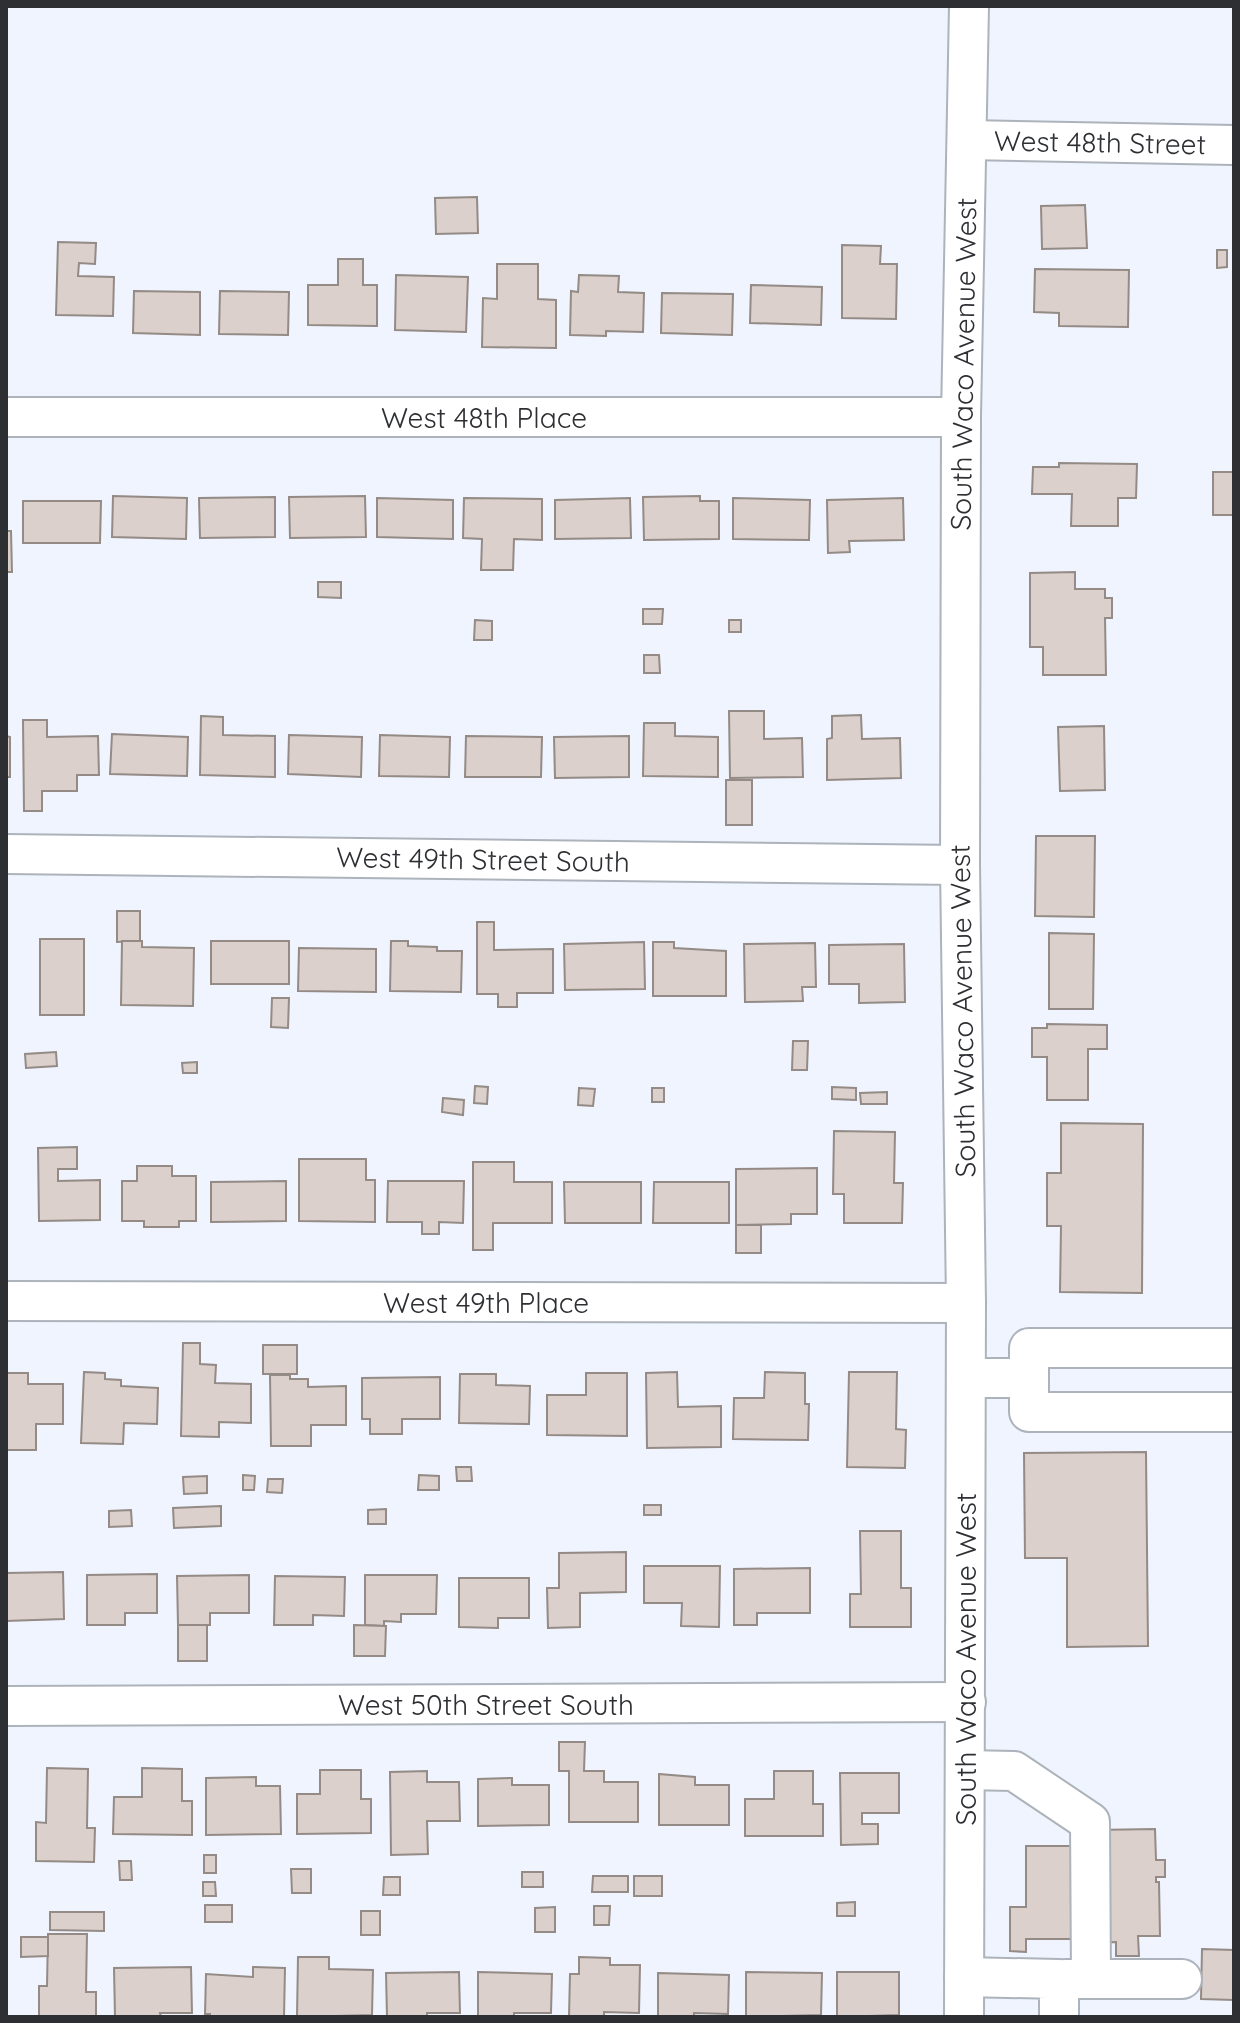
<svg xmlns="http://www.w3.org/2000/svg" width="1240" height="2023" viewBox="0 0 1240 2023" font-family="Quicksand,sans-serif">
<rect width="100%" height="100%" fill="#eff4fe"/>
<g fill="#dbd0cb" stroke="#948a86" stroke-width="2">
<path d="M477,197L478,233L436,234L435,198Z"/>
<path d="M1085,205L1087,248L1042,249L1041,206Z"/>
<path d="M58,242L96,243L95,264L79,263L78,276L114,277L113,316L56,315Z"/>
<path d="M842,245L881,246L880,264H897L896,319L842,318Z"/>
<path d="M1217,250H1227V267L1217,268Z"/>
<path d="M338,259H363V285H377V326L308,325V285H338Z"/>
<path d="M497,264H538V299L556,300V348L482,347L483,298L497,299Z"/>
<path d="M1035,269L1129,270L1128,327L1059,326V313L1034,312Z"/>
<path d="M396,275L468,277L466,332L395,330Z"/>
<path d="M579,275L619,276L618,292L644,293L643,332L606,331V336L570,335L571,291L578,292Z"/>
<path d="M751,285L822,287L821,325L750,323Z"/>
<path d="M134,291L200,292V335L133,333Z"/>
<path d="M220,291L289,292L288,335L219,334Z"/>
<path d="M662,293L733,294L732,335L661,333Z"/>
<path d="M1059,463L1137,464L1136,498H1118V526H1071L1072,494H1032L1033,467H1059Z"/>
<rect x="1213" y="472" width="21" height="43"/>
<path d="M113,496L187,498L186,539L112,537Z"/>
<path d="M365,496L366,537L290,538L289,497Z"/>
<path d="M700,496V501H719V539L644,540L643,497Z"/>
<path d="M275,497V537L200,538L199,498Z"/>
<path d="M377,498L453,500V539L377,537Z"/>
<path d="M464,498L542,499V540L514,539L513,570H481L482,539L463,538Z"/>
<path d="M630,498L631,538L555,539V500Z"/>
<path d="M733,498L810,500L809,540L733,539Z"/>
<path d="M903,498L904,540L849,541L850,552L828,553L827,500Z"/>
<path d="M23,501H101L100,543H23Z"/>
<path d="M6,531H11L12,572H6Z"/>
<path d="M1075,572V589H1105V598H1112V618H1105L1106,675H1043V647H1030V573Z"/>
<path d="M318,582H341V598L318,597Z"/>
<path d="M643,609H663L662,624H643Z"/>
<path d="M475,620L492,621V640H474Z"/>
<rect x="729" y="620" width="12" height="12"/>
<path d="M644,655H659L660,673H644Z"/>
<path d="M729,711H764V739L802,738L803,777L730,778Z"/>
<path d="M861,715L862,739L900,738L901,778L827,780V739L832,738V716Z"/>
<path d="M201,716L223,717V735L275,736V777L200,775Z"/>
<path d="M23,720H47V737L98,736L99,775H77V791H42V811H24Z"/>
<path d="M644,723H675V736L718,737V777L643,776Z"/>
<path d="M1104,726L1105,790L1060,791L1058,727Z"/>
<path d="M112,734L188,737L187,776L110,774Z"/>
<path d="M289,735L362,737L361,777L288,774Z"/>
<path d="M380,735L450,737L449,777L379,776Z"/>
<path d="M6,736L10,737V777H6Z"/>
<path d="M466,736L542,737L541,777H465Z"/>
<path d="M629,736V777L555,778L554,737Z"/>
<rect x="726" y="780" width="26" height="45"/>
<path d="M1036,836H1095L1094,917L1035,916Z"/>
<path d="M117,911H140V941L117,942Z"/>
<path d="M477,922H494V950L553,949V993H517V1007H498V994H477Z"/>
<path d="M1049,933L1094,934L1093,1009H1049Z"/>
<rect x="40" y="939" width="44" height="76"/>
<path d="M122,941H142V947L194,948L193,1006L121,1005Z"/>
<rect x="211" y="941" width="78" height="43"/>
<path d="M391,941H408V946L437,947V951H462L461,992L390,991Z"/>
<path d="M644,942L645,989L565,990L564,944Z"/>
<path d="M653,942H674V948L726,951V996H653Z"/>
<path d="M815,943L816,987H802L803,1001L745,1002L744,944Z"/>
<path d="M904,944L905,1002L859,1003V984H829V945Z"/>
<path d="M299,948L376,949V992L298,991Z"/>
<path d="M272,998H289L288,1028L271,1027Z"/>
<path d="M1047,1024L1107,1025V1049H1088V1100H1047V1057H1032V1028H1047Z"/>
<path d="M793,1041H808L807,1070H792Z"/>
<path d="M56,1052L57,1066L26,1068L25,1054Z"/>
<path d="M197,1062V1073H183L182,1063Z"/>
<path d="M475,1086L488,1087L487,1104L474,1103Z"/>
<path d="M832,1087L856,1088V1100L832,1099Z"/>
<path d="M579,1088L595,1089L593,1106L578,1105Z"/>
<rect x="652" y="1088" width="12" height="14"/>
<path d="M887,1092V1104H861L860,1093Z"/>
<path d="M443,1098L464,1100L463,1115L442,1112Z"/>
<path d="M1061,1123L1143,1124L1142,1293L1060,1292L1061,1226H1047V1173H1061Z"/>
<path d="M834,1131L895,1132L894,1183H903L902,1223H844V1194H833Z"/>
<path d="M77,1147V1169H58V1181L100,1180V1220L39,1221L38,1148Z"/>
<path d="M299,1159H366V1180H375V1222L299,1221Z"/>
<path d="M473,1162H514V1182H552V1223H493V1250H473Z"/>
<path d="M137,1166H172V1176H196V1221H179V1227H144V1221H122V1181H137Z"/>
<path d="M817,1168V1214H791V1224L736,1225V1169Z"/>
<path d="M286,1181V1221L211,1222V1182Z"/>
<path d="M388,1181H464L463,1223L439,1222V1234H422V1222H387Z"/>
<path d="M564,1182H641V1223H565Z"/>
<path d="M654,1182H729V1223H653Z"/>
<rect x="736" y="1225" width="25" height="28"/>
<path d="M183,1343H200V1364L216,1365L215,1383L251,1384V1423L219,1422V1437L181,1436Z"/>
<rect x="263" y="1345" width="34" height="29"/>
<path d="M84,1372L105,1373V1379L121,1380V1386L158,1388L157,1424L124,1423L123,1444L81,1443Z"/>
<path d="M677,1372L678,1407L721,1406V1447L647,1448L646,1373Z"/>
<path d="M765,1372L805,1373V1404H809L808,1440L733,1439L734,1398H764Z"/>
<path d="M849,1372H897L896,1429L906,1430L905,1468L847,1467Z"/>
<path d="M6,1373H28V1384H63V1424H36V1450H6Z"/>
<path d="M586,1373H627V1436L547,1435V1395H586Z"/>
<path d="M460,1374H496V1385L530,1386L529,1424L459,1423Z"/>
<path d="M270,1375H290V1379H308V1387L346,1386V1425H311V1446H271Z"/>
<path d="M440,1377V1419H402V1434H370V1419H362V1378Z"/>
<path d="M1146,1452L1148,1646L1067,1647V1558H1025L1024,1453Z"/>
<path d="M456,1467H471L472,1481H457Z"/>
<path d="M243,1475L255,1476L254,1490H243Z"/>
<path d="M419,1475L439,1476V1490H418Z"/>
<path d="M207,1476V1493L184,1494L183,1477Z"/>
<path d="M268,1479H283L282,1493L267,1492Z"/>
<rect x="644" y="1505" width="17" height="10"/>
<path d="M221,1506V1526L174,1528L173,1508Z"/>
<path d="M386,1509V1524H368V1510Z"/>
<path d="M131,1510L132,1526L109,1527V1511Z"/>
<path d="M860,1531H901V1588H911V1627H850V1594H861Z"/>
<path d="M626,1552V1592L580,1593V1627L548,1628L547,1588H559V1553Z"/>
<path d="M644,1566H720L719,1627L681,1626L682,1603H644Z"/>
<path d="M810,1568V1613H757V1625H734V1569Z"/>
<path d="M63,1572L64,1619L6,1621V1573Z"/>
<path d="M157,1574V1613H125V1625H87V1575Z"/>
<path d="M249,1575V1613H210V1625H178L177,1576Z"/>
<path d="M365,1575H437L436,1614H401V1622L384,1621V1626L365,1625Z"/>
<path d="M275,1576L345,1577L344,1616L313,1615V1625H274Z"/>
<path d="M459,1578H529V1618H498V1628L459,1627Z"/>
<rect x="178" y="1625" width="29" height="36"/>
<path d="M354,1625L386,1626L385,1656H354Z"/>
<path d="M559,1742H585L584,1771H604V1782H638V1822H569V1771H559Z"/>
<path d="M47,1768L88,1769L87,1828H95L94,1862L36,1861V1822L46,1823Z"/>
<path d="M142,1768L182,1769V1801H192V1835L113,1834L114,1797H142Z"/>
<path d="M320,1770H361V1799H371V1833L297,1834V1794H320Z"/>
<path d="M427,1771V1782H459L460,1821H427L428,1854L391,1855L390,1772Z"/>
<path d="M774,1771H813V1804H823V1836H745V1799H774Z"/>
<path d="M840,1773H899V1813H862V1824H878V1844L841,1845Z"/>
<path d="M659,1774L695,1777V1785H729V1825H659Z"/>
<path d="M256,1777V1786H280L281,1834L206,1835V1778Z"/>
<path d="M512,1778V1785H549V1825L478,1826V1779Z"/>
<path d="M1155,1829L1156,1860H1165V1877H1156V1882H1159L1160,1936H1138L1139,1956H1116V1942L1095,1943L1094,1830Z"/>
<path d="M1026,1846H1079V1939H1026V1952L1010,1951V1907H1026Z"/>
<rect x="204" y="1855" width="12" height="18"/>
<path d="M119,1861H131L132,1880H120Z"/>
<path d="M291,1869H311V1893H292Z"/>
<rect x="522" y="1872" width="21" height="15"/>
<path d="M593,1876H628V1892H592Z"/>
<rect x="634" y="1876" width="28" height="20"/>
<path d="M384,1877H400V1895H383Z"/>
<path d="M203,1882H215L216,1896H203Z"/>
<path d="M855,1902V1916H837V1903Z"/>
<rect x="205" y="1905" width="27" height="17"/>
<path d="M594,1906H610L609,1925H594Z"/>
<path d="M555,1907V1932H535V1908Z"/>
<rect x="361" y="1911" width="19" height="24"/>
<path d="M50,1912H104V1931L50,1930Z"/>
<path d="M48,1934H87L86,1992H96V2017H39V1986H47Z"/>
<path d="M21,1937H48V1956L21,1957Z"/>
<path d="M1202,1949L1234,1950V2000L1201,1999Z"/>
<path d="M298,1957H329V1969L373,1970L372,2015L297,2017Z"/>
<path d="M579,1957L610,1958V1965H640L639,2013L604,2012V2017H569L570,1974H579Z"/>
<path d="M191,1967L192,2013H160L161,2017H115L114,1968Z"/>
<path d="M253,1967L285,1968L284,2017H210V2014H205L206,1974L253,1977Z"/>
<path d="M459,1972L460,2013H427V2017H387L386,1973Z"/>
<path d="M478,1972L552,1974L551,2013H514V2017H478Z"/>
<path d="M746,1972L822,1973L821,2015L746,2017Z"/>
<path d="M837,1972H899V2015L837,2017Z"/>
<path d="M658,1973L729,1975L728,2014L694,2013V2017H658Z"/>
</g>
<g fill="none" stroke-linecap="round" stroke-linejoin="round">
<defs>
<g id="minor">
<path d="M967,140L1234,145"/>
<path d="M6,417H961"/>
<path d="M6,854L960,865"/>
<path d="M6,1301L966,1303"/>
<path d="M1234,1348H1029V1412H1234"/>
<path d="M966,1378H1029"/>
<path d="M6,1706L966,1702"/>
<path d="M965,1770L1014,1771L1090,1822L1091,1979"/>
<path d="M964,1977L1059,1979V2017"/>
<path d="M1066,1979H1182"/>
<path d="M964,2017L966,1303L960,865L961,417L969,6"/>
</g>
</defs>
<use href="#minor" stroke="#adb3bb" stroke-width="42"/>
<use href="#minor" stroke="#fff" stroke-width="38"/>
</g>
<g text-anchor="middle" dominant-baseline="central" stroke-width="6" stroke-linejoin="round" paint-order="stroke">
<g font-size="28" fill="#2d2f33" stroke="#fff">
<text transform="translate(1100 142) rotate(1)">West 48th Street</text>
<text transform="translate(963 364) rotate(-89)">South Waco Avenue West</text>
<text x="484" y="417">West 48th Place</text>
<text transform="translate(483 859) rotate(1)">West 49th Street South</text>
<text transform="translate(962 1011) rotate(-91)">South Waco Avenue West</text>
<text x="486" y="1302">West 49th Place</text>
<text transform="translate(965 1659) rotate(-90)">South Waco Avenue West</text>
<text x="486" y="1704">West 50th Street South</text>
</g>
</g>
<rect width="1240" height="2023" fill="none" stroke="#2d2f33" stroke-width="16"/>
</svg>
